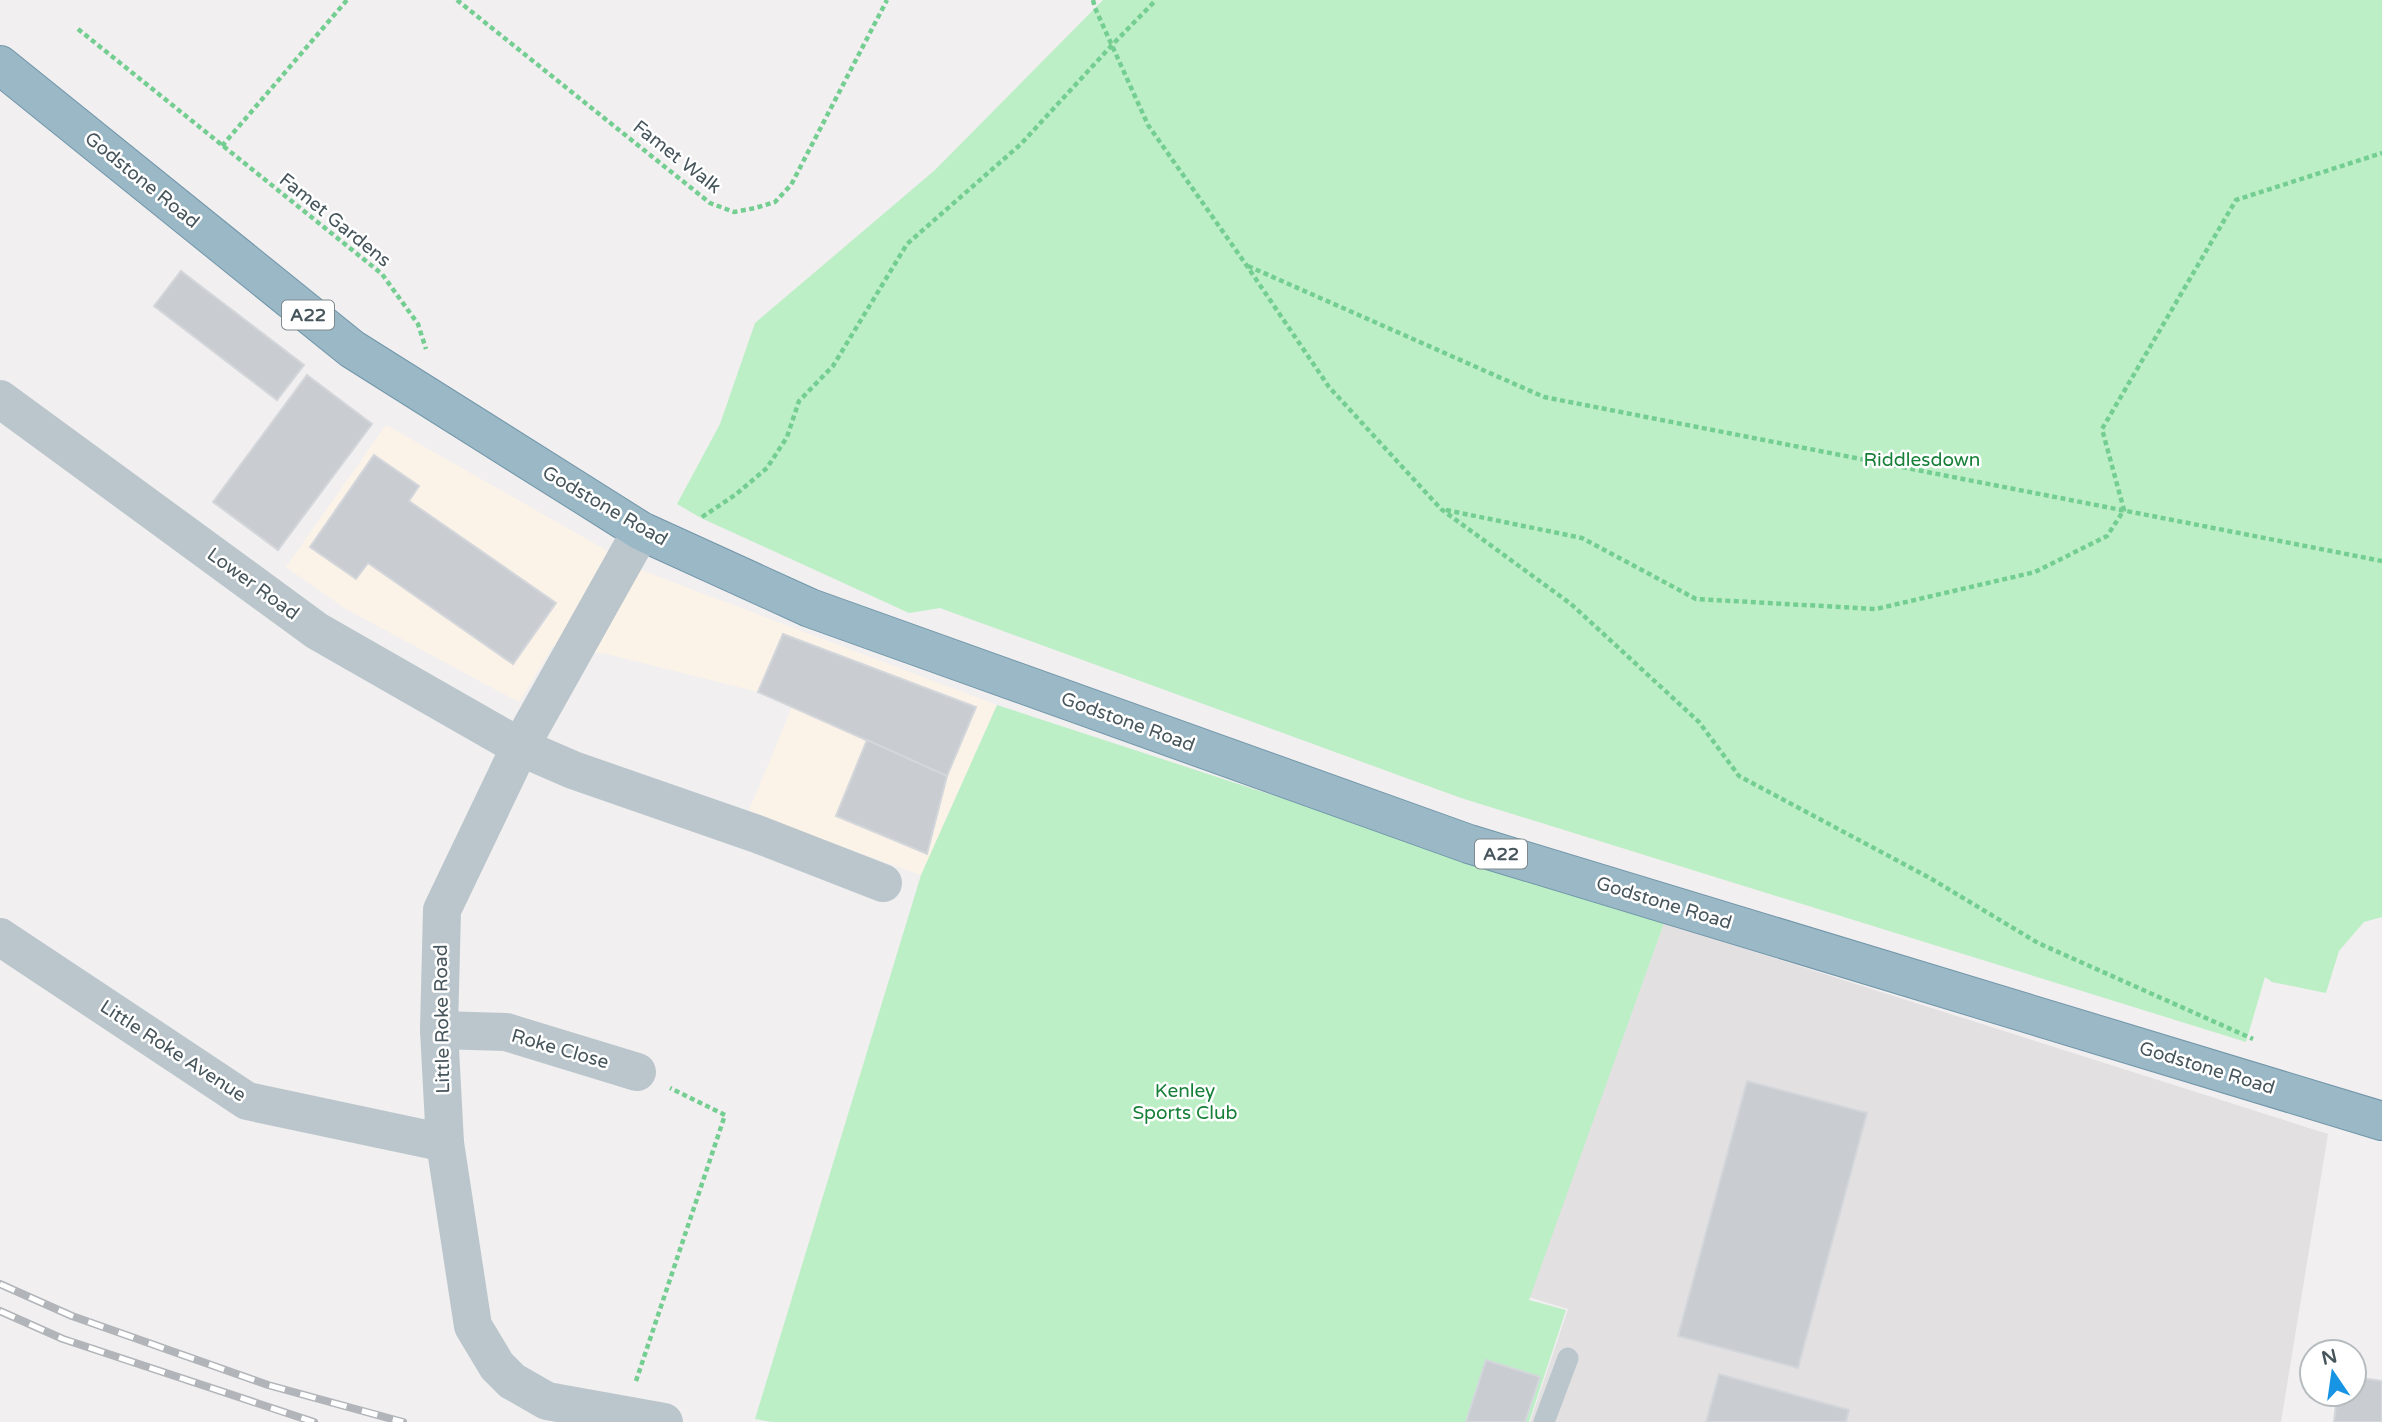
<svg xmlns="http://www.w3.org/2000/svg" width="2382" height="1422" viewBox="0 0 2382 1422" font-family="'Varela Round',sans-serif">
<rect width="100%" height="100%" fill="#f1efef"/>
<path fill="#fcf3e8" d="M386,425L641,570L997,705L921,875L748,813L792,707L758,692L607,654L553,646L519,702L346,609L286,567Z"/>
<path fill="#e2e0e1" d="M1664,923L2328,1134L2281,1422H1530L1568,1309L1528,1297Z"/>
<g fill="#bdefc7">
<path d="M1103,0H2382V917L2364,922L2339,951L2326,993L2272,982L2265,977L2246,1042L1461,798L940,608L909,613L701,518L677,504L720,424L755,323L935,170Z"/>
<path d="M997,705L1664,923L1529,1300L1566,1310L1529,1422H772L755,1419L921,875Z"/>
</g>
<g fill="#c9cdd1" stroke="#d3d6da" stroke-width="2">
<path d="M181,271L304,365L277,400L154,306Z"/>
<path d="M307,375L372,424L278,550L213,502Z"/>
<path d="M374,455L419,486L409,501L556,603L513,664L368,563L356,579L310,547Z"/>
<path d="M783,634L976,707L947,776L758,692Z"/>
<path d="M867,740L947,776L927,854L836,816Z"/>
<path d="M1747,1081L1867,1113L1798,1368L1678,1336Z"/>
<path d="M1486,1360L1540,1377L1525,1422H1466Z"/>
<path d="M1719,1374L1849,1410L1846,1422H1706Z"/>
<path d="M2354,1377L2382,1381V1422H2334L2337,1394H2354Z"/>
</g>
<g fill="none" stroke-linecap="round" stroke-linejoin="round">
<defs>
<path id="trunk" d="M0,65L352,349L641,531L810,608L1469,844L2382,1121"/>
</defs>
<use href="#trunk" stroke="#7196aa" stroke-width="40"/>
<g stroke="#74ce92" stroke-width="4.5" stroke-dasharray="5 3.5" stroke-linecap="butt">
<path d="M457,0L710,203L734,212L755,208L775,202L791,185L887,0"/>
<path d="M1093,0L1095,8L1148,125L1247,266L1329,387L1441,509L1571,604L1699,722L1739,776L1930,878L2038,943L2253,1039"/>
<path d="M78,29L382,274L418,324L426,349"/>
<path d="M222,146L347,0"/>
<path d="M1248,266L1544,397L2382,561"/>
<path d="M1446,510L1582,538L1696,599L1876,609L2035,572L2107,536L2124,510L2102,429L2236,200L2382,153"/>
<path d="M702,517L735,495L767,468L787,437L799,401L833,366L907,244L1021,144L1112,45L1156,0"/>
<path d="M636,1381L725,1115L670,1088"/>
</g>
<path stroke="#bac6cc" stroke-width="21" d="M1544,1422L1568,1358"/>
<g stroke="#bac6cc" stroke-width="38">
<path d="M0,399L317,631L520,747L573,770L757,834L883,883"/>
<path d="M641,531L520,747L442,910L439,1030L445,1143L473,1326L497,1366L512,1381L547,1401L664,1422"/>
<path d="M0,937L247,1101L445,1143"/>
<path d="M439,1030L506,1032L637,1072"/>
</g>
<use href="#trunk" stroke="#9ab8c6" stroke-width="38"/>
<defs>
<g id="rail">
<path d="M0,1284L72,1316L268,1385L403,1422"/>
<path d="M0,1311L63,1339L314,1422"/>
</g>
</defs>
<use href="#rail" stroke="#b1b5b9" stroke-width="8"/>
<use href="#rail" stroke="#fff" stroke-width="5" stroke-dasharray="16" stroke-linecap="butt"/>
</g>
<g text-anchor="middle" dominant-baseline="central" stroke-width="5" stroke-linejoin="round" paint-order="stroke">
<g fill="#fff" stroke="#7e898d" stroke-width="2">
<rect x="282" y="300.5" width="52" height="29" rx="5"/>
<rect x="1475" y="839.5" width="52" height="29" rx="5"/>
</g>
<g font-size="18" font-weight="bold" fill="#47565c">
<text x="308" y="315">A22</text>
<text x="1501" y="854">A22</text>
</g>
<g font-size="19" fill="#47565c" stroke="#fff">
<text transform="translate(677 157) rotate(38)">Famet Walk</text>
<text transform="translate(142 180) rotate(39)">Godstone Road</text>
<text transform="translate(335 220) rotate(39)">Famet Gardens</text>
<text transform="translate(605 506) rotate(30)">Godstone Road</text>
<text transform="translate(253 584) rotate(36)">Lower Road</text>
<text transform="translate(1128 722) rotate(20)">Godstone Road</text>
<text transform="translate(1664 903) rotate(17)">Godstone Road</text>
<text transform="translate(442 1019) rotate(-91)">Little Roke Road</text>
<text transform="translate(560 1049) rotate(16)">Roke Close</text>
<text transform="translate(173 1051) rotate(33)">Little Roke Avenue</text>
<text transform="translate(2207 1068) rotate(17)">Godstone Road</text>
</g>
<g font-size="19" fill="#167f38" stroke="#fff">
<text x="1922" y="460">Riddlesdown</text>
<text x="1185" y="1091">Kenley<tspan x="1185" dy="22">Sports Club</tspan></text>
</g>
</g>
<g transform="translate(2333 1373) rotate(347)"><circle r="33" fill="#ffffff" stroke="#b5bbbe" stroke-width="2"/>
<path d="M0-5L12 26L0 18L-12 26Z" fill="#1794e3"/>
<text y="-10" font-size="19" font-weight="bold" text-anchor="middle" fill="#47565c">N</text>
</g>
</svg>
